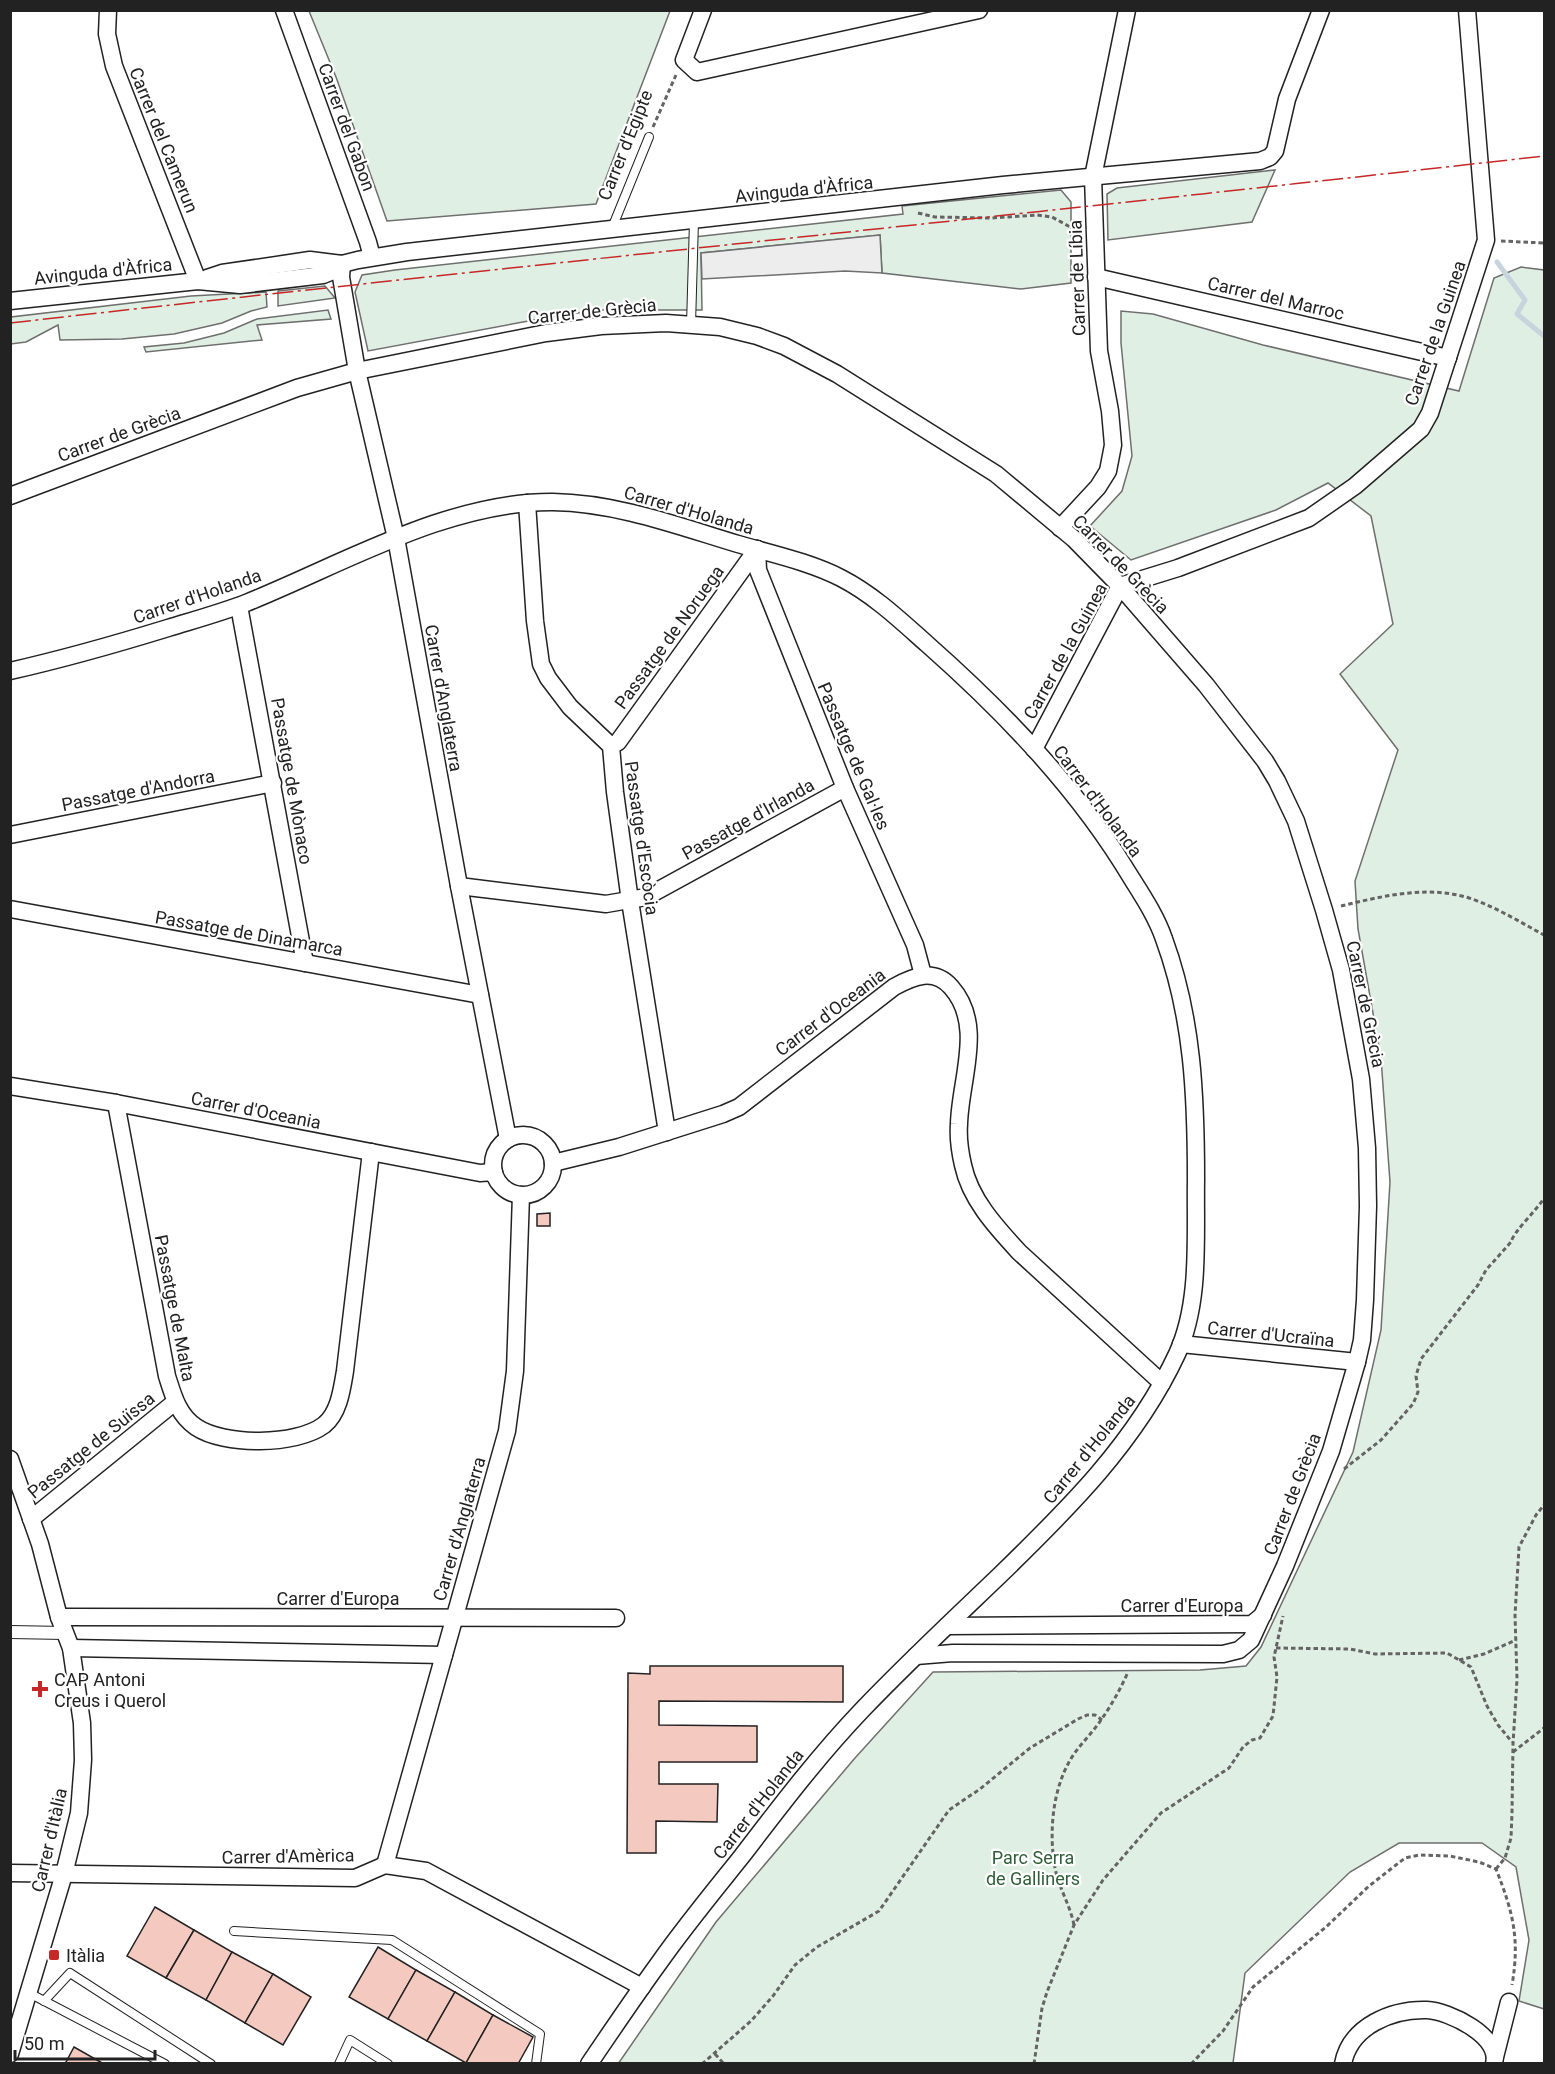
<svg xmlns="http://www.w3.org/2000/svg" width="1555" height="2074" viewBox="0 0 1555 2074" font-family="Roboto,sans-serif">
<rect width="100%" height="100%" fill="#fff"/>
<g fill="#e0efe3" stroke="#6f6f6f" stroke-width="1.5">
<path d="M309,11H670L596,204L387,221L336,77Z"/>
<path d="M1275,170L1252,222L1108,240L1107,194L1117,188Z"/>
<path d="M1061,190L1071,202V283L1021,289L882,273L880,235L701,253L702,310H598L550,317L368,351L355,292L362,275L395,270L903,214L902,206Z"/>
<path d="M1521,267L1544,270V2009L1519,2001L1529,1940L1516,1867L1482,1843H1399L1350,1872L1245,1973L1233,2063L618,2064L716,1922L855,1758L933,1672L1200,1670L1246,1666L1261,1647L1353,1452L1381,1330L1390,1182L1381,1058L1358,929L1355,881L1398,750L1340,674L1393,624L1371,516L1328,483L1276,510L1131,560L1090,526L1122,491L1132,456L1121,343V311L1153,314L1263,345L1459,391L1494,278Z"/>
<path d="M325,286L335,298L278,306V291Z"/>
<path d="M266,292L267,307L251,311L222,323L174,334L122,339L60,340L58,325L26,342L11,344V317L191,296Z"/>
<path d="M328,310L331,319L257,325L262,340L146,352L144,347L184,343L224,333L257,319Z"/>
</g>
<path fill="#ededed" stroke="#6f6f6f" stroke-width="1.5" d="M880,235L882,273L845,271L702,279L701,253Z"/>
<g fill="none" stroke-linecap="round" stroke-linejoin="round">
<path stroke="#c7d3dd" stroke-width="5" d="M1497,262L1525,300L1517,314L1544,336"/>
</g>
<g fill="#f3c9c0" stroke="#222" stroke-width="1.5">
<path d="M550,1213V1226H537V1214Z"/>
<path d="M650,1666H843V1702L659,1701V1725L757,1726V1762H659V1784H718L717,1822L656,1821V1853H627L628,1673L650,1674Z"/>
<path d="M155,1907L194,1930L166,1978L127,1956Z"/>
<path d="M194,1930L232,1952L206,2000L166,1978Z"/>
<path d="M378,1947L416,1970L388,2019L349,1997Z"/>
<path d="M232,1952L273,1974L245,2023L206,2000Z"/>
<path d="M416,1970L455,1992L427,2041L388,2019Z"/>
<path d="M273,1974L311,1997L283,2045L245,2023Z"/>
<path d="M455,1992L493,2015L466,2063L427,2041Z"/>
<path d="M493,2015L533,2037L518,2064L466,2063Z"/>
<path d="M74,2047L104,2064H65Z"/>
</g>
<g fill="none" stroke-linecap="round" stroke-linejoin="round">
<defs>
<g id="service">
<path d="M612,228L649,137"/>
<path d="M691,325L694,221"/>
<path d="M234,1931L392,1940L540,2034L536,2064"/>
<path d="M29,1993L165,2064"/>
<path d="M44,2001L70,1973L211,2064"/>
<path d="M339,2064L350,2040L388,2064"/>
</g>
<path id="pedestrian" d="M10,1632L65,1633"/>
<g id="minor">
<path d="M108,10L107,34L114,66L198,281"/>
<path d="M284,10L368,242L372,257"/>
<path d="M703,10L684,60L697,72L979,10"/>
<path d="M342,264L341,277L357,371L396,538L459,886L508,1139"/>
<path d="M1096,277L1448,358"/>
<path d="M207,278L222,273L310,260L342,264"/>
<path d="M10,301L198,281L240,285L323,275L338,269L342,264L358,260L407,252L1003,185L1260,161L1270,157L1275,151L1287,99L1321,10"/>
<path d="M10,496L297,388L357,371L546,333L601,326L666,323L720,327L757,336L784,346L837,374L996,474L1074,539L1120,586L1206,685L1265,761L1277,781L1296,821L1324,910L1341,970L1361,1079L1367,1148L1368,1206L1365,1300L1362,1340L1357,1362L1331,1451L1285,1566L1251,1640L1239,1650L1223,1654L953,1653L916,1656"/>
<path d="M527,503L535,621L541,664L548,678L570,707L611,746L615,792L630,901L667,1132"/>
<path d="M1060,528L1098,487L1108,471L1113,445L1110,411L1099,351L1093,177L1127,10"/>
<path d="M757,549L758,570L845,788L915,945L923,975"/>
<path d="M239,606L305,963"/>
<path d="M10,671C63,659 116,644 168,628C194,620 220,613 246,603C341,565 448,501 553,502C617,503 678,526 738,544C772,554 810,562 841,578C874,595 901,621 927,644C1005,713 1079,790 1132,879C1144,898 1157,918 1164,939C1193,1018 1196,1097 1196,1180C1195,1237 1201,1302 1177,1354C1136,1442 1068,1509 999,1576C953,1620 907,1663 863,1709C819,1755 781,1805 742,1856C714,1891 685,1926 659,1963C635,1996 612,2030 589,2064"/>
<path d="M611,746L618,742L757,549"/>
<path d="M1034,749L1120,586L1178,568L1309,518L1355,486L1421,429L1430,413L1486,240L1467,10"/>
<path d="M10,835L273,783"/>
<path d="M459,886L606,904L646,897L845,788"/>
<path d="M10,909L480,995"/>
<path d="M10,1086L116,1103L480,1173L494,1172"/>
<path d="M116,1103L167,1376C173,1395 178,1415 196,1427C224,1446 296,1446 324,1425C339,1413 342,1389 345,1371L371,1152"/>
<circle cx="523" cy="1165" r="30"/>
<path d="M553,1163L619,1147L723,1114L739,1107L894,987C914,976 934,968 951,987C985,1025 960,1079 959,1124C958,1137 960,1152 963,1165C970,1199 996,1227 1019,1252L1162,1383"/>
<path d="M1181,1344L1357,1362"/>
<path d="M10,1459L40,1544L59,1617L71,1648L82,1723L83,1760L79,1813L64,1874L10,2054"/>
<path d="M31,1519L175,1402"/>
<path d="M59,1617L616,1618"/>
<path d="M947,1626L1252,1624L1263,1615"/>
<path d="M71,1648L444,1655"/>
<path d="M385,1865L507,1431L515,1371L521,1195"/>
<path d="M10,1873L355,1878L385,1865L426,1871L642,1987"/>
<path d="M1495,2057L1509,2002"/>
<path d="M1343,2064C1350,2026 1392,2009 1427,2010C1449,2011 1501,2036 1494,2064"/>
</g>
</defs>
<use href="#service" stroke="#222" stroke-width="10"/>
<use href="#pedestrian" stroke="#222" stroke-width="14"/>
<use href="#minor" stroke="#222" stroke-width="19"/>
<g stroke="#646464" stroke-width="3" stroke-dasharray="4.5 3" stroke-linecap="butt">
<path d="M653,127L676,75"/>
<path d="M918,213L935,217L991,218L1037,215L1052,217L1072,228"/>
<path d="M1501,241L1544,243"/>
<path d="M1341,906C1383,896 1427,885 1469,898C1496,907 1520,922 1544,935"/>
<path d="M1344,1469L1381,1440L1413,1404L1418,1392L1416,1376L1421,1359L1478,1285L1486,1270L1511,1242C1514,1231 1537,1210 1544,1198"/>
<path d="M1276,1648L1350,1649L1375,1654L1447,1653L1471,1667L1487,1706L1498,1725L1512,1742"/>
<path d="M1459,1660L1484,1654L1516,1640"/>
<path d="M1513,1752L1544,1728"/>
<path d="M1496,1869L1505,1858L1511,1838L1512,1813L1513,1744L1517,1679L1515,1615L1519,1547L1536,1515L1544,1505"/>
<path d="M1074,1925C1070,1905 1059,1888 1055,1868C1049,1835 1052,1794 1068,1764C1076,1748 1091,1735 1101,1720C1111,1706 1121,1688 1128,1672"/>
<path d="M715,2054L724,2064"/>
<path d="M702,2064L751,2021L773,1996L795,1965L817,1947L879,1911L949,1810L980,1789L1030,1748L1078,1719L1087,1715H1095L1102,1720"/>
<path d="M1034,2064L1042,2008L1047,1992L1074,1925L1103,1880L1161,1813L1229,1768L1243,1747L1252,1740L1260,1738L1273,1716L1277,1677L1274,1657L1283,1616"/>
<path d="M1191,2064L1223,2031L1253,1987L1326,1927L1369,1886L1405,1858L1419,1855L1450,1856L1479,1862L1496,1869C1513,1912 1520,1939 1512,1985"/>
</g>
<use href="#service" stroke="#fff" stroke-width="8"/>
<use href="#pedestrian" stroke="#fff" stroke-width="12"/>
<use href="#minor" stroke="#fff" stroke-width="16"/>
<path stroke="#c62828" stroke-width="1.5" stroke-dasharray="21 4.5 3 4.5" stroke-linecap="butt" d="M10,323C522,265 1033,214 1544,156"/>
</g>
<g fill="#c62828" stroke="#fff" stroke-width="2">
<path d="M37 1680h6v6h6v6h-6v6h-6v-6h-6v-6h6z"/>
<rect x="48" y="1949" width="12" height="12" rx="3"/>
</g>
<g text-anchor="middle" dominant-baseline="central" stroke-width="4.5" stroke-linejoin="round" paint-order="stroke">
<g font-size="18" fill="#222" stroke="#fff">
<text transform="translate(347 127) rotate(70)">Carrer del Gabon</text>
<text transform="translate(164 140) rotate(68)">Carrer del Camerun</text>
<text transform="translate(625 145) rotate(-68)">Carrer d'Egipte</text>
<text transform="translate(804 189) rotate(-6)">Avinguda d'Àfrica</text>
<text transform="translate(103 271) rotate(-6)">Avinguda d'Àfrica</text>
<text transform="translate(1077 278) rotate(-92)">Carrer de Líbia</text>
<text transform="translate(1276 298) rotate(13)">Carrer del Marroc</text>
<text transform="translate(592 311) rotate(-6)">Carrer de Grècia</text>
<text transform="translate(1435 333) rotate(-71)">Carrer de la Guinea</text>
<text transform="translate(119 434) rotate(-20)">Carrer de Grècia</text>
<text transform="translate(689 510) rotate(16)">Carrer d'Holanda</text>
<text transform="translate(1121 564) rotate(46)">Carrer de Grècia</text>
<text transform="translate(197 596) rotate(-19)">Carrer d'Holanda</text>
<text transform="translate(669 637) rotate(-54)">Passatge de Noruega</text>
<text transform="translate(1065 651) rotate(-61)">Carrer de la Guinea</text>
<text transform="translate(444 698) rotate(80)">Carrer d'Anglaterra</text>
<text transform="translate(854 756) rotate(67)">Passatge de Gal·les</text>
<text transform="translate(292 781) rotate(80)">Passatge de Mònaco</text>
<text transform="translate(138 790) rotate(-11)">Passatge d'Andorra</text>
<text transform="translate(1098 801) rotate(53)">Carrer d'Holanda</text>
<text transform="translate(748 819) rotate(-29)">Passatge d'Irlanda</text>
<text transform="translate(642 838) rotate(82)">Passatge d'Escòcia</text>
<text transform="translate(249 933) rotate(10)">Passatge de Dinamarca</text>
<text transform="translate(1366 1004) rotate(78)">Carrer de Grècia</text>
<text transform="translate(830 1012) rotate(-37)">Carrer d'Oceania</text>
<text transform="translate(256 1110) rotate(11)">Carrer d'Oceania</text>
<text transform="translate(175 1308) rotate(79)">Passatge de Malta</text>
<text transform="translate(1271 1334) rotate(6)">Carrer d'Ucraïna</text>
<text transform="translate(91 1445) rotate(-39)">Passatge de Suïssa</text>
<text transform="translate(1089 1449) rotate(-51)">Carrer d'Holanda</text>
<text transform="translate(1292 1494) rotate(-69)">Carrer de Grècia</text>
<text transform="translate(459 1529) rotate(-74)">Carrer d'Anglaterra</text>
<text x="338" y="1598">Carrer d'Europa</text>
<text x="1182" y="1605">Carrer d'Europa</text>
<text transform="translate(758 1804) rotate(-52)">Carrer d'Holanda</text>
<text transform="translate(49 1840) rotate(-77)">Carrer d'Itàlia</text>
<text transform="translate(288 1856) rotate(-1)">Carrer d'Amèrica</text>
</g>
<g font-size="18" fill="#222" stroke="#fff" text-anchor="start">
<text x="54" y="1679">CAP Antoni<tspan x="54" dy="21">Creus i Querol</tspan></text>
<text x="66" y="1955">Itàlia</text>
</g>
<g font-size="18" fill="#2f5e38" stroke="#fff">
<text x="1033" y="1857">Parc Serra<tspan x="1033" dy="21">de Galliners</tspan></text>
</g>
</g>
<rect width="1555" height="2074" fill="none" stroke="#222222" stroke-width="24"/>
<path d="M15 2050v9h140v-9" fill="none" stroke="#222222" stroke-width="3"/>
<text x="24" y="2050" font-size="18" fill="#222222" stroke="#ffffff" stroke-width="4.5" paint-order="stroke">50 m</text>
</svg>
